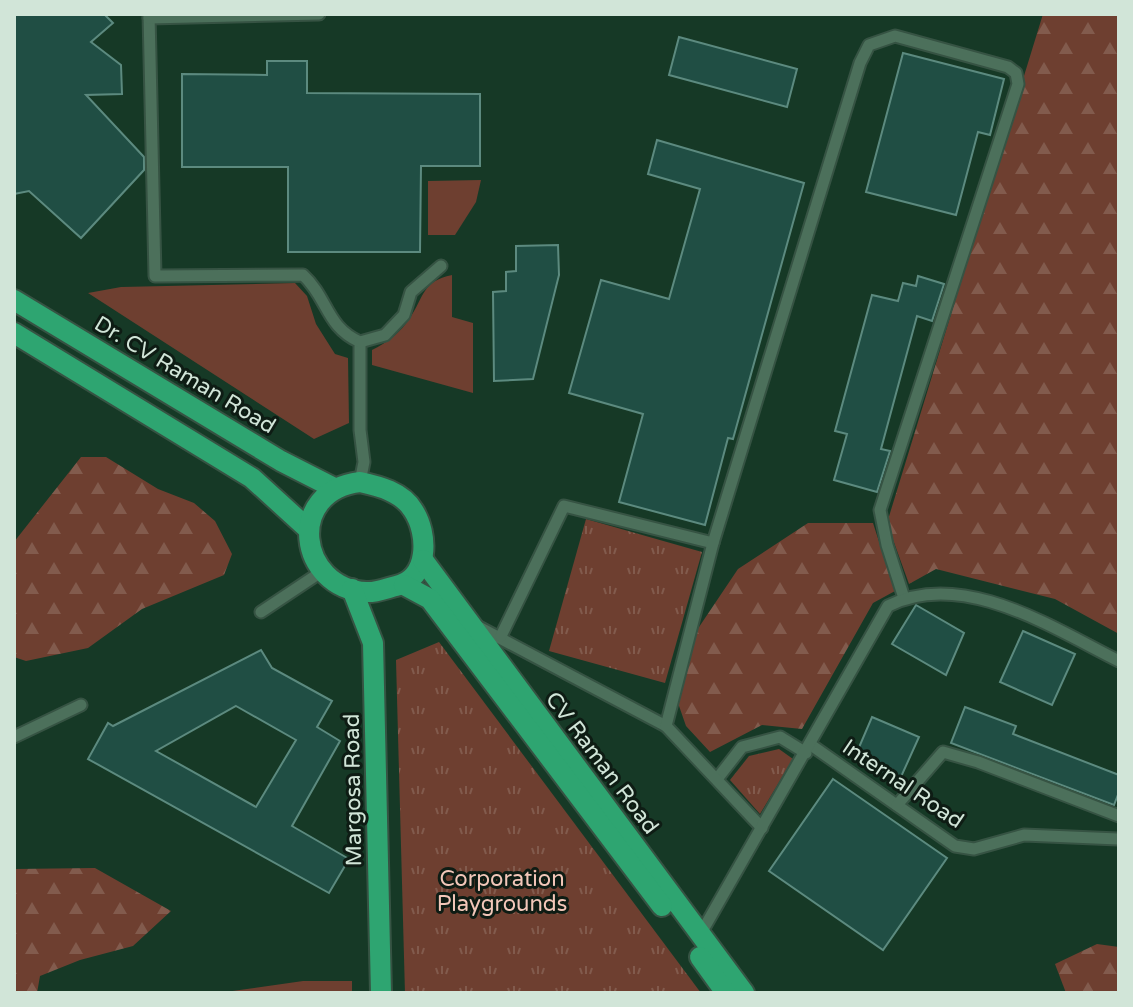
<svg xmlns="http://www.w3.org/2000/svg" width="1133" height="1007" viewBox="0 0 1133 1007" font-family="'Varela Round',sans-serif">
<defs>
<pattern id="forest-firs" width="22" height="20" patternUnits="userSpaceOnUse" patternTransform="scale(2)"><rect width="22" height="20" fill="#6e3f30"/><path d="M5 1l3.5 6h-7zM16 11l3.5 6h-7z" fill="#825b4d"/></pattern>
<pattern id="park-tufts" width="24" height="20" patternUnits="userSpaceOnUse" patternTransform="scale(2)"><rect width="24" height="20" fill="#6e3f30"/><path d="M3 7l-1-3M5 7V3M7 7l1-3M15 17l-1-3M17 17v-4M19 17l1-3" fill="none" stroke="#825b4d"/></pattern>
</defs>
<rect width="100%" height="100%" fill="#163926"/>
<g fill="#6e3f30">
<path d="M481,180L476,202L455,235H428V181Z"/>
<path d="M452,275V317L473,323V393L372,365V350C388,342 400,333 410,318C424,297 422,281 452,275Z"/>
<path d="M295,283L307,296L316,324L335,354L348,358L349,423L314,439L88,293L121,287Z"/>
<path d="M303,981H352V993H218Z"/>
</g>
<g fill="url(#forest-firs)">
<path d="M1043,14H1119V634L1055,599L936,569L909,584L887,523Z"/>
<path d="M81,457H106L158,489L194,503L215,521L232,554L224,575L142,609L88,648L26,661L14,657V542Z"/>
<path d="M808,523H873L895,591L873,603L802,729L762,725L710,752L686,726L678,703L695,633L738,569Z"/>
<path d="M95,868L171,911L133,946L80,960L40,976L37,993H14V869Z"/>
<path d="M1097,944L1119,947V993H1066L1055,964Z"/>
</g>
<g fill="url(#park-tufts)">
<path d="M586,519L702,552L665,683L549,651Z"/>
<path d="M439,642L701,993H405L396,660Z"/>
<path d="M779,749L793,759L760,814L730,780L749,756Z"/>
</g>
<g fill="#204e44" stroke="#5c8a7f" stroke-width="2" fill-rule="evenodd">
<path d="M14,14H104L113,23L91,42L121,65L122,94L86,95L144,157V170L81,238L29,191L14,194Z"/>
<path d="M679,37L797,69L787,107L669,75Z"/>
<path d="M903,53L1004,79L990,135L978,132L956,215L866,192Z"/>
<path d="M267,61H307V93L480,94V166H421L420,252H288V167H182V74L267,75Z"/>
<path d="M657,140L804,183L733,439L728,438L705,525L619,502L643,414L569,393L601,280L669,299L700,189L648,174Z"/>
<path d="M558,245L559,275L533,379L494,381L493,292L506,291V272L516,271V246Z"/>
<path d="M918,276L944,284L932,321L917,316L881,449L890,451L877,492L834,480L847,434L835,431L872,295L898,301L903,283L916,286Z"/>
<path d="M916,605L964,633L946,675L892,644Z"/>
<path d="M1023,631L1075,654L1052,705L1000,682Z"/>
<path d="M261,650L272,668L332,701L317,727L340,741L292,826L349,859L329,893L88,759L108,723L113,726ZM236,706L296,740L256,807L156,751Z"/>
<path d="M965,707L1016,726L1013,734L1119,775V792L1114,805L951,743Z"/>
<path d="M872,717L919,737L900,779L854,759Z"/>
<path d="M833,779L947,858L883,950L769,871Z"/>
</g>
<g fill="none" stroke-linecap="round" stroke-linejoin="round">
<defs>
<g id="lane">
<path d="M149,14L155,276L303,275C328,298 326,327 360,342V430L364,462L360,482"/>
<path d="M149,18L319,14"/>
<path d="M360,342L385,335L404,315L411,292L441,266"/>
<path d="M261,612L324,570"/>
<path d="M477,626L666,726"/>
<path d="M501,636L564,506L713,543"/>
<path d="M14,737L81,705"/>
<path d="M811,745L955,846L974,849L1024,835L1118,839"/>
<path d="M717,779L742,747L780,737L806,753"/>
<path d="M897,805L943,752L978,762L1119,816"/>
<path d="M762,828L666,726L713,543L860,63L869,45L895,36L1008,67L1016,73L1018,84L880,510L887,545L904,598"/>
<path d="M700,935L888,606C962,568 1053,628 1119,661"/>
</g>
<g id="primary">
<path d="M14,300L281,461L334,488"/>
<path d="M14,333L252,478L307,528"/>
<path d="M360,482C379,486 402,492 413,510C429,534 429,579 396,586C387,588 376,593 366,592C298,588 285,491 360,482Z"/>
<path d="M423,560L744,993"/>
<path d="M404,585L430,599L662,906"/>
<path d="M352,589L373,643L381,993"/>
<path d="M700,957L726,993"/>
</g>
</defs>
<use href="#lane" stroke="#365343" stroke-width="15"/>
<use href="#primary" stroke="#365343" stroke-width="24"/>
<use href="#lane" stroke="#4c705b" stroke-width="11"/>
<use href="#primary" stroke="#2ea571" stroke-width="20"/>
</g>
<g text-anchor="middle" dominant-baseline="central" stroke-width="6" stroke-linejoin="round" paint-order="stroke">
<g font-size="22" fill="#d1e5d8" stroke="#0e1c14">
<text transform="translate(185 375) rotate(31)">Dr. CV Raman Road</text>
<text transform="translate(602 763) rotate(53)">CV Raman Road</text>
<text transform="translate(903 784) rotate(34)">Internal Road</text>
<text transform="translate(353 790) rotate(-91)">Margosa Road</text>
</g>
<g font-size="22" fill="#f3c7b9" stroke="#0e1c14">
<text x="502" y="879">Corporation<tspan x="502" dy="25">Playgrounds</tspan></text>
</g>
</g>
<rect width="1133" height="1007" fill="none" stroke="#d1e5d8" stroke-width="32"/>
</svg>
